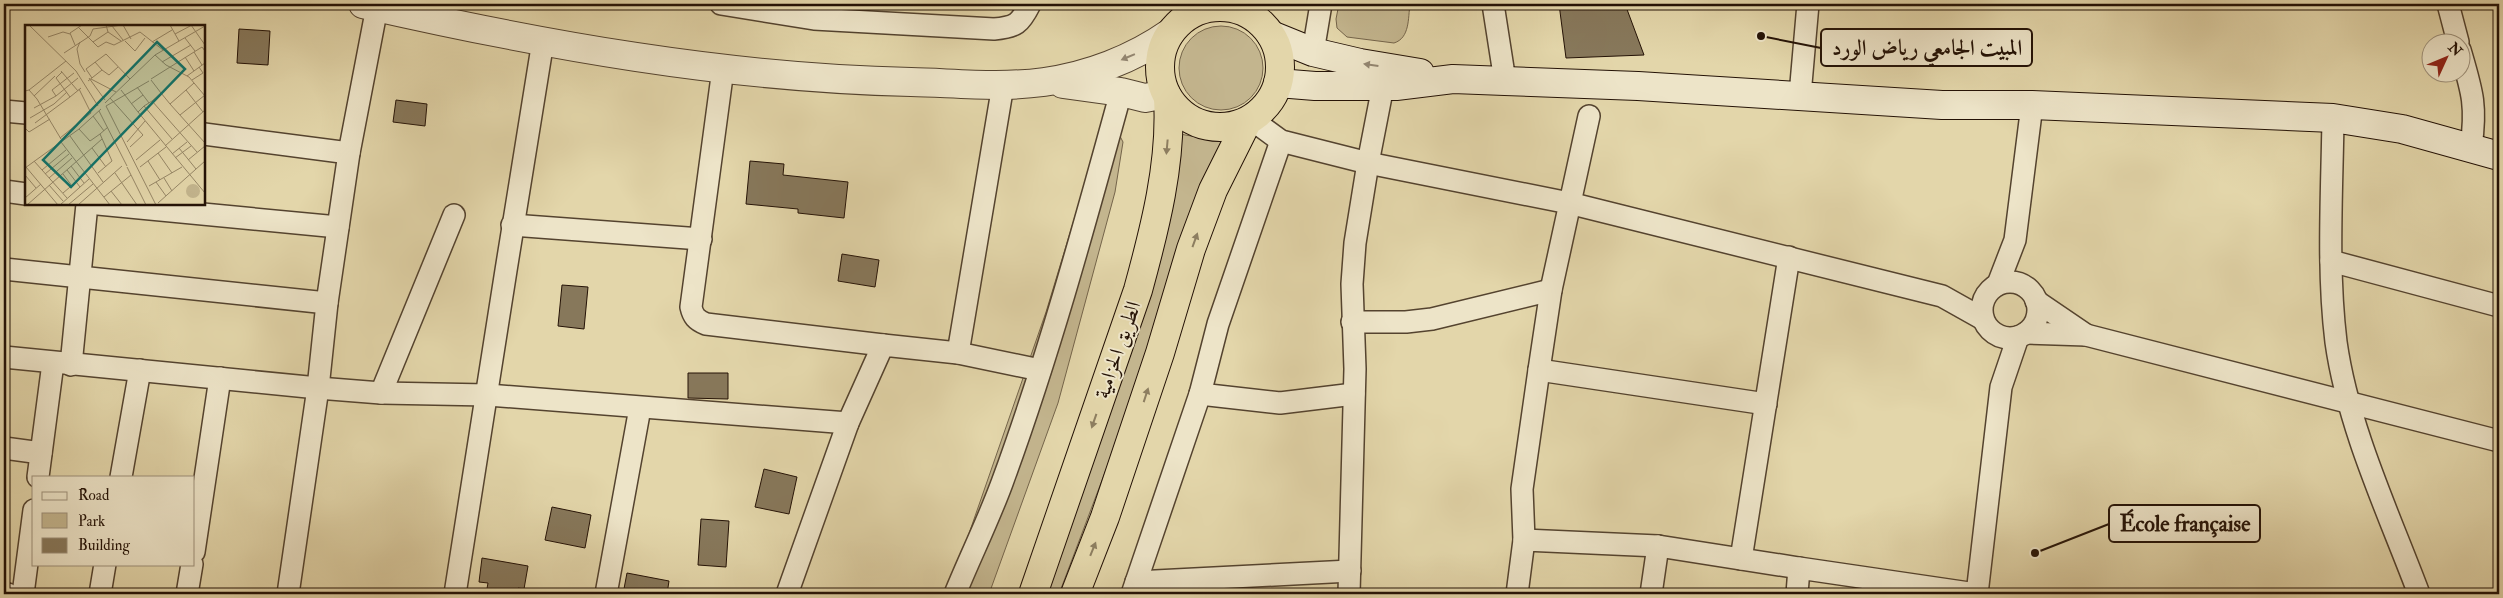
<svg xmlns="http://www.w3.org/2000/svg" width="2503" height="598" viewBox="0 0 2503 598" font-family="'IM FELL Double Pica',Amiri,serif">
<rect width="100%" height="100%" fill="#e3d6aa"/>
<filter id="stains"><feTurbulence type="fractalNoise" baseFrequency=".004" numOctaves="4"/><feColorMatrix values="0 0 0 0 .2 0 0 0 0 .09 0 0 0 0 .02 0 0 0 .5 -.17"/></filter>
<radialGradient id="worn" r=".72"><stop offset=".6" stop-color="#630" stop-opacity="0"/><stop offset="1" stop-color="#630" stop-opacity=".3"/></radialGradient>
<g fill="#c3b58e" stroke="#74644a">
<path d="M1339,4H1410C1408,18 1410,38 1394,43L1347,37L1337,28L1336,19Z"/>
<circle cx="1221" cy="68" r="42"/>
<path d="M1107,111L1123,142L1115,192L1058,403L989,594H948L1046,312Z"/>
<path d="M1180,134L1224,142L1165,291L1124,422L1059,594H1044Z"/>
</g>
<g fill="#87785b" stroke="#241206">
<path d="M1559,4H1625L1644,55L1566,58Z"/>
<path d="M239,29L270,31L268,65L237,63Z"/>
<path d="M396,100L427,104L425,126L393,122Z"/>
<path d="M750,161L784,164L783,175L848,182L844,218L798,213V209L746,204Z"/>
<path d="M842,254L879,260L875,287L838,281Z"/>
<path d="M562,285L588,287L584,329L558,326Z"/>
<path d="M688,373H728V399L688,398Z"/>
<path d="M764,469L797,477L789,514L755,507Z"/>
<path d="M552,507L591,515L585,548L545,540Z"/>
<path d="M701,519L729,521L726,567L698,565Z"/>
<path d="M482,558L528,566L524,589L518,588L517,594H486L488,583L479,582Z"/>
<path d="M627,573L669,581L667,594H623Z"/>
</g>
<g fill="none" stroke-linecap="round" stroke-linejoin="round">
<defs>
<g id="minor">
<path d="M721,4L814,19L994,29C1016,27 1020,24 1030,4"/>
<path d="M1493,4L1505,81"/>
<path d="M2448,4L2458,42"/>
<path d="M2460,50C2472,91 2477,105 2471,147"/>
<path d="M1313,52L1321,4"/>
<path d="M723,69L691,307C693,316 696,320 706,324L883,345"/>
<path d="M1800,95L1808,4"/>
<path d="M4,111L26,113"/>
<path d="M2333,118C2332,192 2327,269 2336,342C2348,428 2389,514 2419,594"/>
<path d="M1251,119L1281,141L1368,163L1569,203L1942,296L1983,319"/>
<path d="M204,134L349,153"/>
<path d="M4,191L26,194"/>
<path d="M98,204L338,227"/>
<path d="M512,225L701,239"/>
<path d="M2331,261L2499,306"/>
<path d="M4,269L327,303"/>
<circle cx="2010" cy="310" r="28"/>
<path d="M1998,284L2015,240L2032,105"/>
<path d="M2036,301L2086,335"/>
<path d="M1352,322H1406L1432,319L1551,290"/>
<path d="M2026,333L2086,335L2499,441"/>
<path d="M958,353L1003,85"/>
<path d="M4,357L318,388L381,393L488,395L848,423"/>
<path d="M71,365L87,204"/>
<path d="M1539,370L1766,404"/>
<path d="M381,393L454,215"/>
<path d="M1200,394L1280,403L1354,394"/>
<path d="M4,448L41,453"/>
<path d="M38,477L53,363"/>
<path d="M121,477L140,370"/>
<path d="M1524,540L1522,489L1539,370L1551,290L1589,116"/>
<path d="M194,552L220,378"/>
<path d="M1741,559L1789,257"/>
<path d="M1136,582L1350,571"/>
<path d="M4,594H8"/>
<path d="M23,594L34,510"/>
<path d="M100,594L105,564"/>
<path d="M187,594L192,564"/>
<path d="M288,594L318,388L327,303L349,153L377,7"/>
<path d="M455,594C485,410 512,225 543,41"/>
<path d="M606,594L640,408"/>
<path d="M787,594L848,423L883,345L958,353L1040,370"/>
<path d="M955,594C970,557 988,521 1002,483C1049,355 1085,223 1121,92"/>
<path d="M1132,594L1200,394L1218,324L1281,141"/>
<path d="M1349,594L1355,369L1352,284L1355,243L1368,163L1383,86"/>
<path d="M1517,594L1524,540L1658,546"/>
<path d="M1651,594L1658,546L1799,568"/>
<path d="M1797,594L1799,568L1976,594"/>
<path d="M1977,594L2001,387L2018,337"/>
</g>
<g id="tertiary">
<path d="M363,4C543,45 727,78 911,82C955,83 1000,88 1044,82C1088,76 1133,59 1170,33"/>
<path d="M1063,84L1121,92L1145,98L1166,94"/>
</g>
<g id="secondary">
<path d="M1271,35L1313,52L1360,63L1420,73"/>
<path d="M1278,83L1315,86H1396L1453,79L1505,81L1638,86L1942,105H2032L2333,118L2402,129L2499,156"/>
</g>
<g id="trunk">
<circle cx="1220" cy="67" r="60"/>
<path d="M1033,594L1138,290C1155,228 1172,162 1168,98"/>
<path d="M1075,594L1105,517L1160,353L1191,249L1213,190L1247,122"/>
</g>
</defs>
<use href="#minor" stroke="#54432f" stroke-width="24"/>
<use href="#tertiary" stroke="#54432f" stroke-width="30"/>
<use href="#secondary" stroke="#241206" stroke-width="30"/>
<use href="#trunk" stroke="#241206" stroke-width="30"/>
<use href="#minor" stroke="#ede4c8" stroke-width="21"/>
<use href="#tertiary" stroke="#ede4c8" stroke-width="28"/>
<use href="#secondary" stroke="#ede4c8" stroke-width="28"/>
<use href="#trunk" stroke="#e3d6aa" stroke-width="28"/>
</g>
<defs><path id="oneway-solid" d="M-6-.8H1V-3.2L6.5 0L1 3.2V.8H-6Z" transform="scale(1.25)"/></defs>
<g fill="#938671">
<use href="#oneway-solid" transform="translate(1128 57) rotate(157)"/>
<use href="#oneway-solid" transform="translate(1371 65) rotate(-172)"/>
</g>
<g fill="#8d7e60">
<use href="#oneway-solid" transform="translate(1167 147) rotate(95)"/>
<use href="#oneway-solid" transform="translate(1195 240) rotate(-70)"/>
<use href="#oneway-solid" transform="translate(1146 395) rotate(-72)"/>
<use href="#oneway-solid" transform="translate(1094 421) rotate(109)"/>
<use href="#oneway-solid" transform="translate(1093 549) rotate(-68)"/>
</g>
<g text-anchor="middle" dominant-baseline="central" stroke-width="4" stroke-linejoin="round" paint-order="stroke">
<g font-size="21" fill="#241206" stroke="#ede4c8">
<text transform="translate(1118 350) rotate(-71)">الطريق الحزامية</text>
</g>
</g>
<g transform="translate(25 25)">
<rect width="180" height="180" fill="#e3d6aa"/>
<path d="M161 166a7 7 0 1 1 14 0a7 7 0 1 1-14 0Z" fill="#c3b58e"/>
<path fill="none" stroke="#978868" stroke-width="1" d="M4,0L51,46L73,81M81,0L83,7L96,16M98,0L106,14M145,0L154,16M166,0L180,20M87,1L98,15M53,2L73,22L81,17L89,20L115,7L138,25M150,9L167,0M23,12L38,7L45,9M160,13L170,26M100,16L110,26L120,13M55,17L52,24L55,39L60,47M68,17L83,7M127,17L147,5M50,20L45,8L57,0M169,27L177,40M39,28L65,11L68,4L97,0M130,30L141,40L164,52L180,71M160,32L169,46M137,37L166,20M77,45L84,50L93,42M36,46L53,66M37,47L31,53L45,72L56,63M162,51L180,38M64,53L80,75M67,53L61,44L81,29L105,54M66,54L91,67M126,54L177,22L180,26M126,55L136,68M167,55L178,48L174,42M63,56L77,45L70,37M169,58L145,79L180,118M112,62L124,78M4,65L41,36M96,65L113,87M161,65L178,87M0,66L4,65L12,74L36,114M9,71L30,51M31,71L27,65L49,48M85,73L118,110L105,122M127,76L119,81L147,114M80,78L130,30L180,1M106,79L118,70M145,79L136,68L127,76L172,127M81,81L124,56M81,81L131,180M119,81L113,87L180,168M9,83L31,71L53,53M74,86L102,141M155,90L180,70M68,91L79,106M5,93L29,79L42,67M10,98L45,72M0,103L4,107L25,94M54,104L65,116L75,109M45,111L78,157M35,113L66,88L54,64M36,117L85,180M102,117L120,96M140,121L180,85M67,123L81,142M154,123L171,144M133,128L147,148M147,129L162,117M150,133L166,121M111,135L135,115M163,135L180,121M9,136L42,173M123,136L135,155M46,141L59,158M1,142L33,180M102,142L121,180M115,142L141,122M0,143L54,104L76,84M17,145L41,125M42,145L55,162M73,148L87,136L75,109L83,102M90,148L112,180M20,149L44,129M38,149L47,161M0,150L11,163M24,153L47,133M139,153L147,166M131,157L141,171M24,160L38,176M124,161L157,142M86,166L97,180M38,168L51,157M79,172L106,150M0,173L16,159M133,178L180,136M2,180L77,114M35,180L64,154M43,180L68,159M53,180L97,141"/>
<path fill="#0f766e" fill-opacity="0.15" stroke="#0f766e" stroke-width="2.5" d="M132,17L160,44L46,162L18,135Z"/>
<rect width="180" height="180" fill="none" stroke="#241206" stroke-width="2.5"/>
</g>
<path fill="none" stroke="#241206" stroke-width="2" d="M1761 36L1821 48M2035 553L2109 524"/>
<g fill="#241206" stroke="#ede4c8" stroke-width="2">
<circle cx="1761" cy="36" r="5"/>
<circle cx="2035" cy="553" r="5"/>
</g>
<g fill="#ede4c8" stroke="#241206" stroke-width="2">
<rect x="1821" y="29" width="211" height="37" rx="5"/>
<rect x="2109" y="505" width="151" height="37" rx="5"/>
</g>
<g font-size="22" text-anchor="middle" font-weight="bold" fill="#241206">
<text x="1927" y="55">المبيت الجامعي رياض الورد</text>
<text x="2185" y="531">École française</text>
</g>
<rect width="2503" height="598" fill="none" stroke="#e3d6aa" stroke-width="20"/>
<rect x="5" y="5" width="2493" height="588" fill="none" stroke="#241206" stroke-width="2.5"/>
<rect x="10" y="10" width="2483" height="578" fill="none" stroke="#241206"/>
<rect x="32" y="476" width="162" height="90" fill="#ede4c8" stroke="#9d907a"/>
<rect x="42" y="492" width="25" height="8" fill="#ede4c8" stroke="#9d907a"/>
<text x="78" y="500" font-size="15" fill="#241206">Road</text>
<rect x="42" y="513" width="25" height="15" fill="#c3b58e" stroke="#9d907a"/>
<text x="78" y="526" font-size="15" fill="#241206">Park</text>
<rect x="42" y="538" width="25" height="15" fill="#87785b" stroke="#9d907a"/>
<text x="78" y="550" font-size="15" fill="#241206">Building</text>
<g transform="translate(2446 58) rotate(46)"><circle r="24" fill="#ede4c8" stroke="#9d907a"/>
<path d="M0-4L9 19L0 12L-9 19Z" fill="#8f2418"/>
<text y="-8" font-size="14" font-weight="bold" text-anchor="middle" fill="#241206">N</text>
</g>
<rect width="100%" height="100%" filter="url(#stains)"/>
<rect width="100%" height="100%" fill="url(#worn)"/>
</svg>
